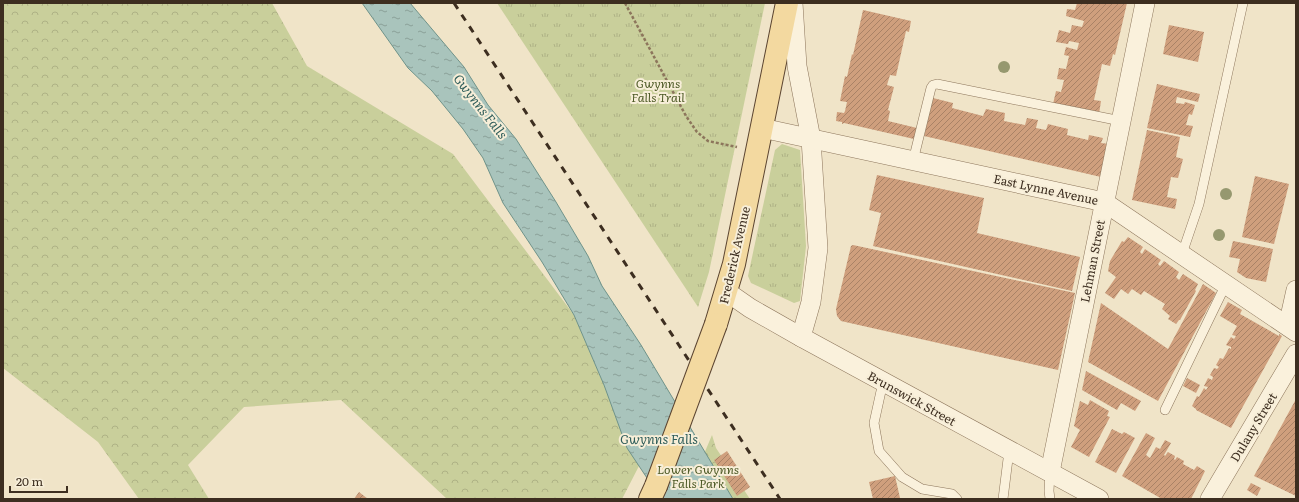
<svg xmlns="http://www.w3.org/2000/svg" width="1299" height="502" viewBox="0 0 1299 502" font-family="Literata,serif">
<defs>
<pattern id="grass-tufts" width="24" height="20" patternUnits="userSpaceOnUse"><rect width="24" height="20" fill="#c9cf9b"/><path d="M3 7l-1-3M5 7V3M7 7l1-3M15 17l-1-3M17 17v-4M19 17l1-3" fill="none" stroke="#aeb285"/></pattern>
<pattern id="forest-crowns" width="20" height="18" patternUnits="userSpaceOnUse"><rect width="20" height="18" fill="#c9cf9b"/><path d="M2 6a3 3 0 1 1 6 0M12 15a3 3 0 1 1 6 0" fill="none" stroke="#aeb285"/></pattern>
<pattern id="water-ripples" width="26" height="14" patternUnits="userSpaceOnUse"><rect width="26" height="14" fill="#a9c4bc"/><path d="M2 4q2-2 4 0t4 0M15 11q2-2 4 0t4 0" fill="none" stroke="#8ba098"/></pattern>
<pattern id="building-hatch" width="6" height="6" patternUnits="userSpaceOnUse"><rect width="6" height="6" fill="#cf9f7d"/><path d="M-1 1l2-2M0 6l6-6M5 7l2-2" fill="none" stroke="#a98266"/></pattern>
</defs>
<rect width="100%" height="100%" fill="#f0e4c8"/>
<g fill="url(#grass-tufts)">
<path d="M497,3H765L709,272L698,307Z"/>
<path d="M782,144L800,150L806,246L800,301L794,303L751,283L748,276L775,150Z"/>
</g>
<g fill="url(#forest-crowns)">
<path d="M3,3H272L307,66L453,154L574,315L639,466L622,499H447L341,400L244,407L188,465L209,499H139L98,442L3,368Z"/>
<path d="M712,435L716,448L750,499H685Z"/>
</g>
<path fill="url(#water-ripples)" stroke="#6f938a" d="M362,3H410L464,67L488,105L516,139L556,202L588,256L602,286L641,345L733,499H661L627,448L604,385L574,315L542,262L503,203L483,158L463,129L432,91L408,68Z"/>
<g fill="url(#building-hatch)">
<path d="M1077,3L1088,4V3H1127L1115,55L1113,54L1110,66L1102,64L1094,100L1101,101L1099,114L1053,104L1056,91L1061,92L1064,80L1057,79L1059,68L1066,69L1069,56L1064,55L1066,47L1077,50L1079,43L1069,41L1068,44L1056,42L1059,30L1070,33L1072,25L1082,27L1084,21L1066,16L1067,9L1075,10Z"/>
<path d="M863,10L911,21L909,32L906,31L896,76L890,75L887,85L894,87L888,110L890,111L888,121L917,128L914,139L844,123L842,124V122L836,121L837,112L844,113L845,111L847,102L840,101L845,76L847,77L852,54L853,55Z"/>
<path d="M1169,25L1204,32L1198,62L1163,54Z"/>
<path d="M1157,84L1200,94L1198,102L1177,97L1176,101V103L1184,104L1185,102L1195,105L1192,115L1189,114L1186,125L1193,126L1190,137L1147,128Z"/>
<path d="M933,98L953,103L952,108L983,116L986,109L1005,113L1004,121L1025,125L1027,118L1038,120L1036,128L1046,130L1048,124L1068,129L1067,135L1088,140L1089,135L1103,138L1101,143L1109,144L1101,177L924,136Z"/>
<path d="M1147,130L1180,137L1176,157L1183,159L1178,178L1171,177L1167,197L1177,199L1175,209L1132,200Z"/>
<path d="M877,175L984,198L977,233L1080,257L1072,291L873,246L881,213L869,210Z"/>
<path d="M1255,176L1289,184L1274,244L1242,237Z"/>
<path d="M1128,237L1143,247L1140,252L1142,254L1145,249L1161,260L1158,264L1160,266L1164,261L1179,272L1176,277L1179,280L1183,274L1198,284L1195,290L1196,291L1180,320H1179L1176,324L1168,319L1170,316L1162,309L1165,304L1144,291L1141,295L1132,289L1128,294L1121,289L1114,299L1105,293L1116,277L1108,271L1110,261L1122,241L1124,242Z"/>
<path d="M1233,241L1273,249L1266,282L1246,278L1237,272L1240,259L1229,257Z"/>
<path d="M853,245L1075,293L1058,370L841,321L837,316L836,309L851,246Z"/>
<path d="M1203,284L1216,293L1158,401L1088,362L1101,303L1168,349Z"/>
<path d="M1228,302L1242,310L1240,314L1279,336V334L1282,336L1231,428L1196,410V409L1192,406L1197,396L1199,397L1204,388L1206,390L1208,387L1204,386L1208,378L1212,380L1213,377L1210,375L1214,368L1217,369L1219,367L1216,365L1220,358L1223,359L1229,348L1231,349V347L1226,345L1231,337L1234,339L1236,336L1232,335L1237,326L1220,316Z"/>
<path d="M1086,371L1141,401L1135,411L1121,403L1117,410L1082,390Z"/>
<path d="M1187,378L1200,385L1196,393L1183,386Z"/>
<path d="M1296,399V496L1254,476Z"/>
<path d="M1090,400L1109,411L1107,416L1110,417L1089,457L1071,447L1080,430L1074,426L1080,401L1088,405Z"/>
<path d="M1112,429L1122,434L1124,432L1135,438L1116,473L1095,462Z"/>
<path d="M1146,433L1155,438L1146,455L1150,458L1156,447L1160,449L1165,440L1171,443L1164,455L1165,456L1168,452L1175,456L1174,459L1175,460L1177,457L1184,461L1183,464L1194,470L1197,466L1205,471L1191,499H1162L1122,476Z"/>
<path d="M727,451L750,487L737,496L714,460Z"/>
<path d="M895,476L900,498L873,499L869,482Z"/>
<path d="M1251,483L1261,488L1257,496L1247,490Z"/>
<path d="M359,492L368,499H354Z"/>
</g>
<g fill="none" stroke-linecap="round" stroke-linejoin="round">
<defs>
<g id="lane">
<path d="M913,161L931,88L933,85L937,84L1121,121"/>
<path d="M1182,254L1199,204L1243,3"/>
<path d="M883,382L874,423L879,451L902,477L922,489L952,494L957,499"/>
<path d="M1165,410L1226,284"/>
<path d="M1050,472L1049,491L1050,499"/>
<path d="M1003,499L1009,451"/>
</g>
<g id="street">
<path d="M793,3L797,66L811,139L818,248L811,302L801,337"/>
<path d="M762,128L1104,202L1296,332"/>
<path d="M727,292L750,308L801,337L1099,499"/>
<path d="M1288,326L1296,290"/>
<path d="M1050,472L1145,3"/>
<path d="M1210,499L1296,354"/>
</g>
<g id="primary">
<path d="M716,324L734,264L787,3"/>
<path d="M650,499L656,486"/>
</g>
</defs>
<use href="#lane" stroke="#8d765c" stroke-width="10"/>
<use href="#street" stroke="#8d765c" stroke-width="20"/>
<use href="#primary" stroke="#5b4430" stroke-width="24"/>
<path stroke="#8d765c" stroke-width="2.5" stroke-dasharray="3 2" stroke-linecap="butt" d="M625,3L686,116L697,132L708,141L737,147"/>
<use href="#lane" stroke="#faf1dc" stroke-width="9"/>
<use href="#street" stroke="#faf1dc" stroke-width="19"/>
<use href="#primary" stroke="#f3d9a0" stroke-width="22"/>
<path stroke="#3d2e20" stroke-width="3" stroke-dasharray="7 7" stroke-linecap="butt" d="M454,3L780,499"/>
<defs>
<path id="primary-bridge" d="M656,486L716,324"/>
</defs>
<use href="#primary-bridge" stroke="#5b4430" stroke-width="24" stroke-linecap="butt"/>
<use href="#primary-bridge" stroke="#f3d9a0" stroke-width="22"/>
</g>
<g fill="#96986f">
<circle cx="1004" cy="67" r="6"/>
<circle cx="1226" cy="194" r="6"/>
<circle cx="1219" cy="235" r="6"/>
</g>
<g text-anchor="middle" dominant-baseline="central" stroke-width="4" stroke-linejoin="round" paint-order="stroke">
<g font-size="12" font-style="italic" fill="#4d5a26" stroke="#f7eed8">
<text x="658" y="83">Gwynns<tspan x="658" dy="14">Falls Trail</tspan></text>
<text x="698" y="469">Lower Gwynns<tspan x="698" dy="14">Falls Park</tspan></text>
</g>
<g font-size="12" fill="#3d2e20" stroke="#f7eed8">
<text transform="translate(1046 189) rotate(12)">East Lynne Avenue</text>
<text transform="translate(734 255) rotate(-77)">Frederick Avenue</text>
<text transform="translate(1092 261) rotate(-79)">Lehman Street</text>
<text transform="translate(912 398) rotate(29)">Brunswick Street</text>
<text transform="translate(1253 427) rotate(-59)">Dulany Street</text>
</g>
<g font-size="13" font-style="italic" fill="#2f5d5a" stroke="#f7eed8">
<text transform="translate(481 106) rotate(52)">Gwynns Falls</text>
<text x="659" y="438">Gwynns Falls</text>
</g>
</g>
<rect width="1299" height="502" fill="none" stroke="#3d2e20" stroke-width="8"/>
<path d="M10 486v6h57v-6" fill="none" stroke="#3d2e20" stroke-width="2"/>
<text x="16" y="486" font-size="12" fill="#3d2e20" stroke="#f7eed8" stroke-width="3" paint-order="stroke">20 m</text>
</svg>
